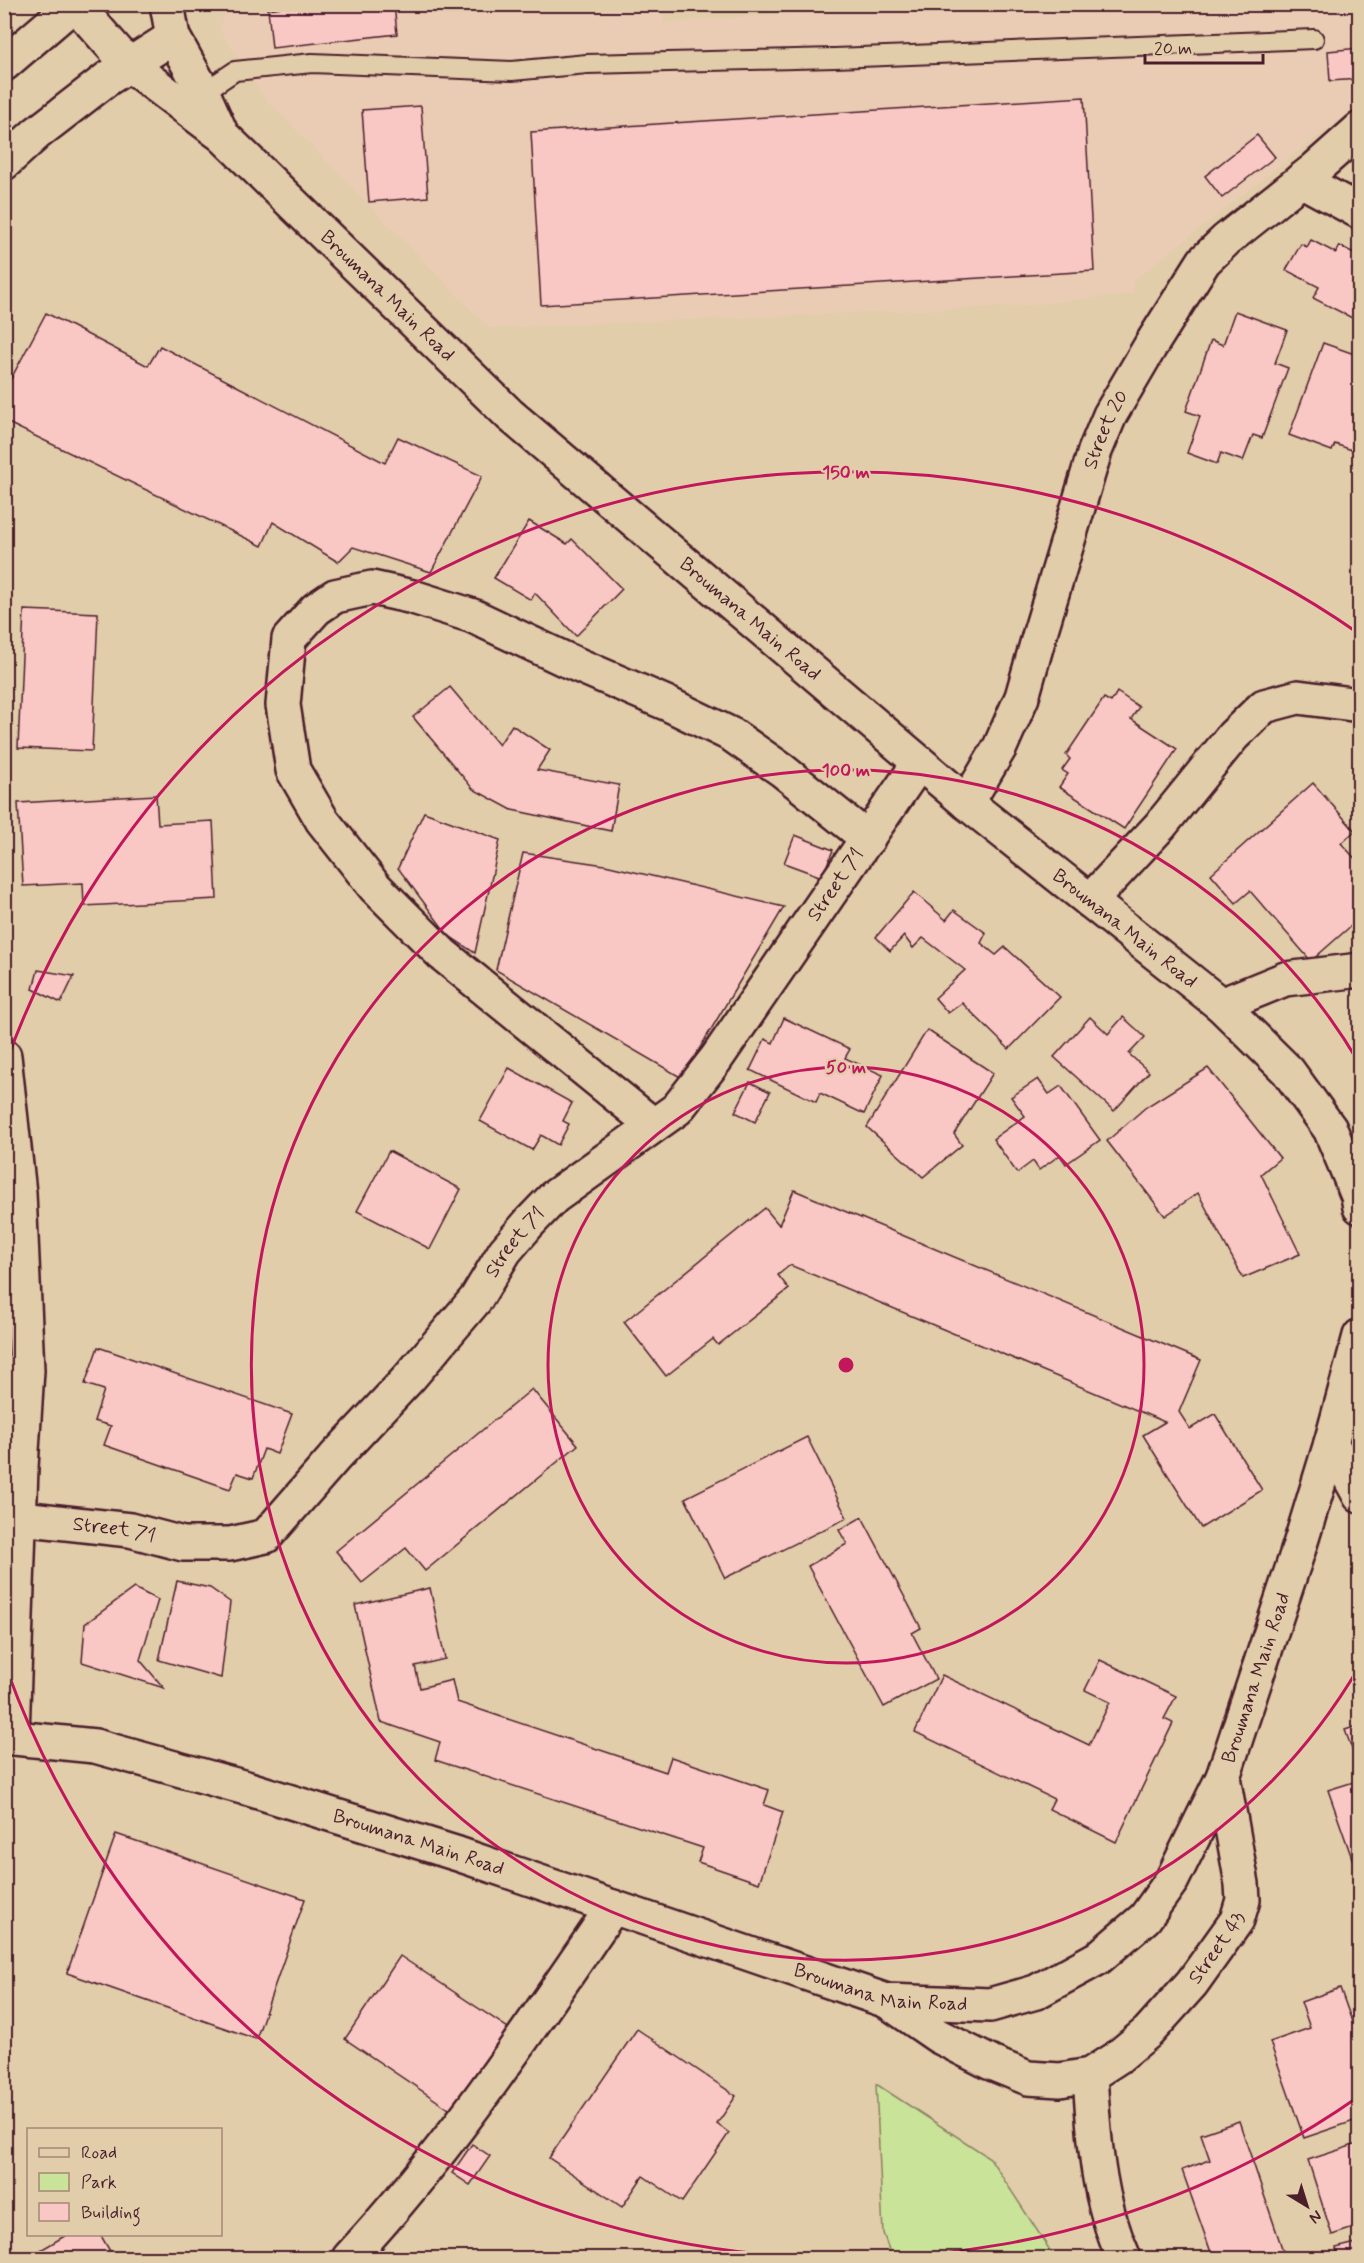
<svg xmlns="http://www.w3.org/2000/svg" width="1364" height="2263" viewBox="0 0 1364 2263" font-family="Mynerve,sans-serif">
<rect width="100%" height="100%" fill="#e2cdab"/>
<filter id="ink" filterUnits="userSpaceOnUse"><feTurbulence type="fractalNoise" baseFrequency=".0167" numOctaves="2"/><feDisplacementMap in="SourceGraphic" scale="12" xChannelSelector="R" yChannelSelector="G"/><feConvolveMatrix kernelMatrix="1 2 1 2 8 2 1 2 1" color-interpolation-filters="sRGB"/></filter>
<g filter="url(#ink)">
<path fill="#e9ccb3" d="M229,4H663L664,23L907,4L1359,5V104L1134,280L1132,294L1019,306L489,328L261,94L219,29Z"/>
<path fill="#c9e399" stroke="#8a8162" stroke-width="1.5" d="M876,2084L990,2158L1055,2258H892L883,2233Z"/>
<g fill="#f9c8c5" stroke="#4a1f2b" stroke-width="1.5">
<path d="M306,4H394L397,34L272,48L268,9Z"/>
<path d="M1360,48V79L1330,81L1328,51Z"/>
<path d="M1084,97L1094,271L541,305L531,132Z"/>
<path d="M421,106L428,197L369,202L362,110Z"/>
<path d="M1257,135L1275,157L1222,198L1205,176Z"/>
<path d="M1311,240L1336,253L1340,246L1360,256V322L1313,298L1319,287L1286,270L1301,244L1307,247Z"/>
<path d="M1235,311L1287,330L1275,363L1288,368L1262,438L1253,435L1243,461L1221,453L1217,464L1187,453L1200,416L1186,411L1211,340L1223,345Z"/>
<path d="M46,313L148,366L160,346L385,463L398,437L482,476L431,572L353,547L338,562L273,522L262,546L4,421V392Z"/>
<path d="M1323,343L1360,356V453L1335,444L1332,451L1289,435Z"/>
<path d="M529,521L567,544L572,539L622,589L576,636L535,593L531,600L494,578Z"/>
<path d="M24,610L98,613L92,751L18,748Z"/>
<path d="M450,687L499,745L512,725L550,750L537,770L619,785L611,831L512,810L473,789L413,717Z"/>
<path d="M1117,692L1139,707L1131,719L1177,749L1124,829L1059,787L1068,774L1062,770L1070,759L1066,755L1104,698L1111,702Z"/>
<path d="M1313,783L1355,831L1341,843L1360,864V918L1311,961L1250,891L1236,903L1211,874Z"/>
<path d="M156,795L158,824L213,821L217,899L84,906L83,883L23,886L18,803Z"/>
<path d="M424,812L500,840L475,953L448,935L398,868Z"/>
<path d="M795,835L833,850L822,877L784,863Z"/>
<path d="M523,853L605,865L784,907L682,1078L496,970Z"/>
<path d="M914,892L946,920L954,910L986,933L981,943L996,955L1005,947L1060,997L1009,1049L962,1003L948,1013L935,998L965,970L923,938L913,948L904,936L890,951L876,937Z"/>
<path d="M38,970L74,976L61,1003L33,989Z"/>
<path d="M1090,1017L1108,1034L1123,1017L1145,1037L1129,1054L1149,1072L1114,1111L1054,1057Z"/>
<path d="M784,1018L850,1049L845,1058L883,1075L864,1114L820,1093L816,1102L750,1070L765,1039L773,1043Z"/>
<path d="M927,1030L993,1073L954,1134L962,1145L923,1177L867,1127Z"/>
<path d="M509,1068L572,1103L563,1121L569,1124L558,1145L541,1135L532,1150L480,1121Z"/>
<path d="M1208,1068L1280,1158L1261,1174L1300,1254L1243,1278L1198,1193L1165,1216L1107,1141L1146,1107Z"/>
<path d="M1038,1079L1049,1094L1061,1086L1100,1140L1066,1164L1060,1155L1039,1170L1033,1161L1017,1173L993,1139L1025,1116L1011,1097Z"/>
<path d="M750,1082L770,1092L755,1122L735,1112Z"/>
<path d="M389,1151L461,1189L430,1249L357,1211Z"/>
<path d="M794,1190L1201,1360L1179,1412L1190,1429L1215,1414L1262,1490L1201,1528L1143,1435L1165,1422L790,1265L778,1275L789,1289L718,1345L713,1339L666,1376L624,1322L765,1208L779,1225Z"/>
<path d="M4,1197L18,1326L4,1328Z"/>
<path d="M98,1347L292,1414L277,1454L264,1449L253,1478L237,1473L230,1489L104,1445L111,1426L94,1421L104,1390L85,1384Z"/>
<path d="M532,1389L578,1445L425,1571L406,1548L362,1583L336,1551Z"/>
<path d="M807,1437L847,1518L725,1578L685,1498Z"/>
<path d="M862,1517L921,1628L912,1633L936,1679L884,1707L808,1566L847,1544L839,1530Z"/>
<path d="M177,1581L210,1588L230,1602L221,1678L159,1660Z"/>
<path d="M134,1588L158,1600L140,1660L164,1688L82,1662L85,1624Z"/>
<path d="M430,1588L445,1659L415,1666L420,1688L452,1680L457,1702L666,1772L671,1757L769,1790L764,1805L783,1812L759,1883L698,1862L703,1848L435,1760L440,1742L381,1722L355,1605Z"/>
<path d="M1100,1660L1176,1696L1164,1719L1173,1723L1116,1842L1049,1809L1054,1799L915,1732L942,1675L1089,1745L1110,1702L1085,1690Z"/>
<path d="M1360,1725V1771L1345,1730Z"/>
<path d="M1360,1780V1881L1328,1790Z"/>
<path d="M116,1834L305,1899L256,2039L67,1973Z"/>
<path d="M400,1956L511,2030L455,2113L345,2039Z"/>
<path d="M1340,1988L1360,2044V2119L1304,2138L1270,2042L1310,2028L1301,2002Z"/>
<path d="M637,2029L736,2096L717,2124L729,2133L682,2202L643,2176L622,2207L549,2158Z"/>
<path d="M1239,2121L1283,2251L1261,2258H1213L1182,2170L1210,2160L1201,2134Z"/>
<path d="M1360,2143V2226L1332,2235L1308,2160Z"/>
<path d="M472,2144L490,2156L470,2185L452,2173Z"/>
<path d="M68,2234H100L114,2258H27Z"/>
<path d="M1360,2242V2258H1338L1336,2248Z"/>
</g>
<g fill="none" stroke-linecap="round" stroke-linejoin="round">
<defs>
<path id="lane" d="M202,93L235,71L312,63L512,71L587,64L835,58L1314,39"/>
<g id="street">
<path d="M4,64L74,4"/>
<path d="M4,163L37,133L107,79L173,37"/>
<path d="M1301,180L1360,212"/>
<path id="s1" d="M967,803L1000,747L1022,697L1040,633L1095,451L1110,415L1151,345L1204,261L1226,240L1314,170L1360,129"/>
<path d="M1090,901L1160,826L1233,736L1264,706L1298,697L1360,705"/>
<path d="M1221,1005L1285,979L1360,970"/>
<path d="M4,1056L19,1193L27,1370L21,1467L12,1736"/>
<path d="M653,1125L442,954L374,886L322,820L293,770L283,705L289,639L316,609L335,596L372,588L413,597L473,616L564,659L666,703L732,735L782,770L868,839"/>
<path d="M1331,1443L1360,1496"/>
<path id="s2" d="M21,1518L130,1530L183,1544H230L266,1536L335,1457L409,1378L476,1299L505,1251L529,1223L554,1197L677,1109L716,1059L919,763"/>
<path id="s3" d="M887,2001L938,2036L991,2063L1028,2078L1060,2080L1090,2075L1118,2057L1148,2032L1192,1983L1237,1920L1243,1900L1242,1884L1223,1777"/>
<path d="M1090,2075C1094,2139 1097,2199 1124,2258"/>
<path d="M349,2258C449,2151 530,2028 613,1907"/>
</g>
<g id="secondary">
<path d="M75,4L128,64L218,132"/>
<path id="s4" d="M167,4L173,37L198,82L222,135L510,415L967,803L1221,1005L1288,1071L1330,1129L1358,1196L1360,1207"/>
<path id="s5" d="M4,1737L95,1746L246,1788L458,1854L887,2001L990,2005L1036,1992L1098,1958L1145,1918L1172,1880L1223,1777L1299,1548L1331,1443L1360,1336"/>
</g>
</defs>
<use href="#lane" stroke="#4a1f2b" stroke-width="22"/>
<use href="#street" stroke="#4a1f2b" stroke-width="38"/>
<use href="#secondary" stroke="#4a1f2b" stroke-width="38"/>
<use href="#lane" stroke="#e2cdab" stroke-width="18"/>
<use href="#street" stroke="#e2cdab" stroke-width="33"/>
<use href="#secondary" stroke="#e2cdab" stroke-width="33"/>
</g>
</g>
<g fill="none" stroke="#c2185b" stroke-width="3">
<circle cx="846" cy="1365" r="298"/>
<path d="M1359 1667A595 595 0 1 1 1359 1063"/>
<path d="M1358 2097A893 893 0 0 1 7 1670M7 1060A893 893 0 0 1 1358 633"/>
</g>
<g text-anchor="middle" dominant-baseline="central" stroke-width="5" stroke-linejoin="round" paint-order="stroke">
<g font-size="20" fill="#4a1f2b" stroke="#e2cdab">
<text stroke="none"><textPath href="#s4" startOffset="374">Broumana Main Road</textPath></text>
<text stroke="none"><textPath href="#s1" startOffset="400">Street 20</textPath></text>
<text stroke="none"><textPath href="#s4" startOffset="860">Broumana Main Road</textPath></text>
<text stroke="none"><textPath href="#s2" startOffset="1120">Street 71</textPath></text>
<text stroke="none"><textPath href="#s4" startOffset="1346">Broumana Main Road</textPath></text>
<text stroke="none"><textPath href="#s2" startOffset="634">Street 71</textPath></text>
<text stroke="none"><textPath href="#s2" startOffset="94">Street 71</textPath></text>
<text stroke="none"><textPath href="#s5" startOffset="1473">Broumana Main Road</textPath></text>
<text stroke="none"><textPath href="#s5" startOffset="429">Broumana Main Road</textPath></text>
<text stroke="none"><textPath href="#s3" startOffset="405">Street 43</textPath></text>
<text stroke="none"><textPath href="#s5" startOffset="915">Broumana Main Road</textPath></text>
</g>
</g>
<circle cx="846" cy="1365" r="9" fill="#c2185b" stroke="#e2cdab" stroke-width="3"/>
<g font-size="18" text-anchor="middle" font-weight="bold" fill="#c2185b" stroke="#e2cdab" stroke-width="5" stroke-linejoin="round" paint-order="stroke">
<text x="846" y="478">150 m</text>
<text x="846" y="776">100 m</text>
<text x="846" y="1073">50 m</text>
</g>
<rect width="1364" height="2263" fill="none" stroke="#e2cdab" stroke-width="24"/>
<rect x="12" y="12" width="1340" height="2239" fill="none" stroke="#4a1f2b" stroke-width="2" filter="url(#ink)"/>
<rect x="27" y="2128" width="195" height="108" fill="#e2cdab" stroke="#a58778" stroke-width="1.5"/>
<rect x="39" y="2148" width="30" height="9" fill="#e2cdab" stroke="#a58778" stroke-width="1.5"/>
<text x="81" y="2158" font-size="18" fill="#4a1f2b">Road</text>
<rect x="39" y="2173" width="30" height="18" fill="#c9e399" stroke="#a58778" stroke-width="1.5"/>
<text x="81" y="2188" font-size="18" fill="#4a1f2b">Park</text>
<rect x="39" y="2203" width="30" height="18" fill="#f9c8c5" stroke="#a58778" stroke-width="1.5"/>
<text x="81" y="2218" font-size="18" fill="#4a1f2b">Building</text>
<g transform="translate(1307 2206) rotate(142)" stroke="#e2cdab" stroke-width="4.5" paint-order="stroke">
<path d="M0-4.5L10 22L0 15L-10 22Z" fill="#4a1f2b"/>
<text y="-9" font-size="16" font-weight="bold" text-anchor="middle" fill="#4a1f2b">N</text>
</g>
<path d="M1145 54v9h118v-9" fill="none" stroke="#4a1f2b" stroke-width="3"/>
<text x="1154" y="54" font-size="18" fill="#4a1f2b" stroke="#e2cdab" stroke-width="4.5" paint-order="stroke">20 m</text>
</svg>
